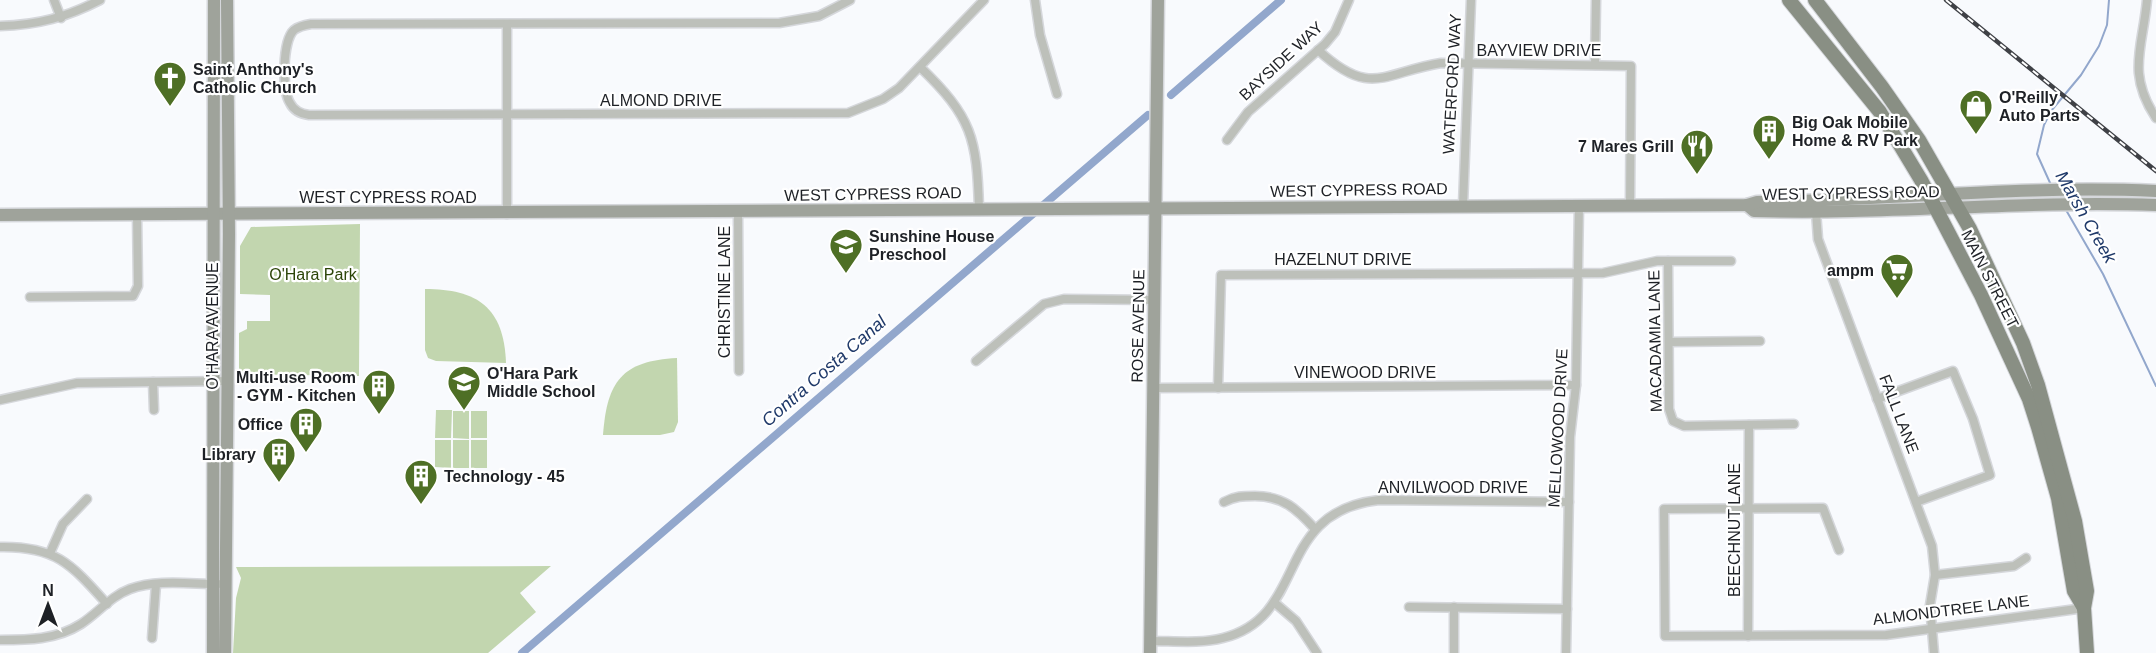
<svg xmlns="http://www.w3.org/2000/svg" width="2156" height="653" viewBox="0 0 2156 653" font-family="Arial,sans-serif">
<rect width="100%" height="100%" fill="#f8fafd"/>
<g fill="#c2d6af">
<path d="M360,224L359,376L239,374V333L247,329V321H270V295L240,294V246L251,227Z"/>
<path d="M425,289C477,289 504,307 506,363L436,361L428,358L425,350Z"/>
<path d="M677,358L678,422L674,432L660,435H603C607,381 622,361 677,358Z"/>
<path d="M436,410H452L451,438H435Z"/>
<path d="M453,411H469V439L453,438Z"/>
<rect x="471" y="411" width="16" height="27"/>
<path d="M435,440H451V468L435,467Z"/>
<rect x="453" y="440" width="16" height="28"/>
<rect x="471" y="440" width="16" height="28"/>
<path d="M551,566L520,593L536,612L488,653H233L236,598L241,578L236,567Z"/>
</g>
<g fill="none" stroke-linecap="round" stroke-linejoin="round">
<g stroke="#92a7cc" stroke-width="2">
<path d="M2051,185L2037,154L2044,125L2051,111L2081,75L2099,46L2107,25L2109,0"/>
<path d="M2066,210L2103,274L2156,386"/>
</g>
<g stroke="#92a7cc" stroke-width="8">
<path d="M1171,95L1281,0"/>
<path d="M522,653L1148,115"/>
</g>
<defs>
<g id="street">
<path d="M54,0L61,18"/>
<path d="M850,0L819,16L779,23L311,24C305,25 299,26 294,30C282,41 282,91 290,103C294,111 301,114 309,115L848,113L883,99L899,88L984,0"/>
<path d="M1035,0L1040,35L1057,94"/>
<path d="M2147,0C2143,47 2126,73 2156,118"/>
<path d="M0,26C38,25 67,17 100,0"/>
<path d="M1318,50C1371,99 1384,72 1441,63L1631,66L1630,205"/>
<path d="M1595,65L1596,0"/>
<path d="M920,67C972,117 977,138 979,209"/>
<path d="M1227,140L1248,112L1325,44L1335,32L1349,0"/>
<path d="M1463,205L1471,0"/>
<path d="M738,212L739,371"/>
<path d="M1816,212L1818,239L1932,546L1935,575L1930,605L1934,653"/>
<path d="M507,214V24"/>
<path d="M1668,261L1669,409L1673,421L1684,426L1794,424"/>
<path d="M30,297L133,296L138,286L137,213"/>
<path d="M1669,342L1760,341"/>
<path d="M976,361L1044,304L1064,299L1155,300"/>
<path d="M153,382L154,410"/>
<path d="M1154,388L1576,385"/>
<path d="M1218,388L1221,275L1603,273L1657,261H1731"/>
<path d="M1877,399L1953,371L1973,419L1990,475L1916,502"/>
<path d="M0,400L77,383L228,381"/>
<path d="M1224,502C1235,496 1243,496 1255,496C1283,496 1297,509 1315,529"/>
<path d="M0,547C56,546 71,564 107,604"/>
<path d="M1839,550L1823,508L1664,509L1665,636L1886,635L2084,608"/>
<path d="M50,553L63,524L87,499"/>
<path d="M1935,575L2014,566L2026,558"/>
<path d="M1275,603L1296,621L1317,653"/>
<path d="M1409,607L1567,609"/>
<path d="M1748,636L1749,425"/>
<path d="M152,638L156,584"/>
<path d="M0,640C28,640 56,640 81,624C98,613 111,596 130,589C157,579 190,584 218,584"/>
<path d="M1150,641C1174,641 1200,644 1223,638C1310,616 1272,512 1379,500L1569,502"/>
<path d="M1454,653V607"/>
<path d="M1566,653L1570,437L1576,385L1579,205"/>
</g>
<g id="secondary">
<path d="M1747,205L1754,211C1888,215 2022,200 2156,205"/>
<path d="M0,215L1747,205L1757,202C1890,200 2023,185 2156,191"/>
<path d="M213,653L214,0"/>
<path d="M225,653L229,234L227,0"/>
<path d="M1150,653L1158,0"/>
</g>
<g id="primary">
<path d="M1789,0L1880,112L1921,180L1981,295L2029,399L2038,427L2058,498L2074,591L2084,608"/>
<path d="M1815,0L1882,87L1919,140L1970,229L2023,343L2038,385L2075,521L2087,591L2084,608L2087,653"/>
</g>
</defs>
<use href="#street" stroke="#d5d7db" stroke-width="11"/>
<use href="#secondary" stroke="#d5d7db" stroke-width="15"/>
<use href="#primary" stroke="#d5d7db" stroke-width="16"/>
<use href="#street" stroke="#bdc0ba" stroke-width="8"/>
<use href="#secondary" stroke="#9fa39b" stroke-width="12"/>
<use href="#primary" stroke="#898f84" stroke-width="14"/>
<defs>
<path id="rail" d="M1946,0L2156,171"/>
</defs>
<use href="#rail" stroke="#3f4146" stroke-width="4.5"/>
<use href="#rail" stroke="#fff" stroke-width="2" stroke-dasharray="7" stroke-linecap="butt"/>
</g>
<defs>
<symbol id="church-pin" viewBox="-11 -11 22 30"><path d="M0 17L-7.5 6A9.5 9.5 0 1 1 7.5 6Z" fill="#4e6f25" stroke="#fff"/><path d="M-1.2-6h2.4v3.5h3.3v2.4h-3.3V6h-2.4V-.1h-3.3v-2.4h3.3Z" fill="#fff"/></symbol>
<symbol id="shop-pin" viewBox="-11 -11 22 30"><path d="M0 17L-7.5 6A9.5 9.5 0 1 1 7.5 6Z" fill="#4e6f25" stroke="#fff"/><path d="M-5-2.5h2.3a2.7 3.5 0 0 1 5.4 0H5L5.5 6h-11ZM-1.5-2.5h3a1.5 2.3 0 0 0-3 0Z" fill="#fff"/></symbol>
<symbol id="building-pin" viewBox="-11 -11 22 30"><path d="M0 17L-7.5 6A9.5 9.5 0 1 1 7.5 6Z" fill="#4e6f25" stroke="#fff"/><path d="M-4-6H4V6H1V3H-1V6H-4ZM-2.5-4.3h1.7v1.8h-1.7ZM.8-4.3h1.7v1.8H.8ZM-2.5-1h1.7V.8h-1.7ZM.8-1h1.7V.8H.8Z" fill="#fff"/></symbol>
<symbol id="restaurant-pin" viewBox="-11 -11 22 30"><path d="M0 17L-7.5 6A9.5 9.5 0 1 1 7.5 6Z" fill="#4e6f25" stroke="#fff"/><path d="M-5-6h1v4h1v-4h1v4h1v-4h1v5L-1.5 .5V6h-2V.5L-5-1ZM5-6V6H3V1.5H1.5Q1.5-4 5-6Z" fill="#fff"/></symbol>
<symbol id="school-pin" viewBox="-11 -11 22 30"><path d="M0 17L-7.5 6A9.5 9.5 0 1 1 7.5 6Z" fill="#4e6f25" stroke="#fff"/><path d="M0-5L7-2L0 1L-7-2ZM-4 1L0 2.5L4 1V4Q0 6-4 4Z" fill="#fff"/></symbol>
<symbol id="supermarket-pin" viewBox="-11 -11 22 30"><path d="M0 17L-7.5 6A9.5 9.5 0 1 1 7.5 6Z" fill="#4e6f25" stroke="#fff"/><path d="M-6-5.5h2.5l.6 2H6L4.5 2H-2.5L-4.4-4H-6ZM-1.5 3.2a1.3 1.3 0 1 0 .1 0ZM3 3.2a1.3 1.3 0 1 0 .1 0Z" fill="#fff"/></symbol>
</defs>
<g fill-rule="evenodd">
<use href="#church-pin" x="151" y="59" width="38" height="52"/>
<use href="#shop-pin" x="1957" y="87" width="38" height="52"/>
<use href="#building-pin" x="1750" y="112" width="38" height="52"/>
<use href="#restaurant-pin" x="1678" y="127" width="38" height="52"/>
<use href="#school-pin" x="827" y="226" width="38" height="52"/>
<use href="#supermarket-pin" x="1878" y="251" width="38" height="52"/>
<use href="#school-pin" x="445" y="363" width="38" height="52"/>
<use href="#building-pin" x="360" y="367" width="38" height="52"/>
<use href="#building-pin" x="287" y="405" width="38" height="52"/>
<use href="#building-pin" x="260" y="435" width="38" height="52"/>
<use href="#building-pin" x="402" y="457" width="38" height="52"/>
</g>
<g text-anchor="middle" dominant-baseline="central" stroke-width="4.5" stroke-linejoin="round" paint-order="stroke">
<g font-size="16" fill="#1e2126" stroke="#fff">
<text x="1539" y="50">BAYVIEW DRIVE</text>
<text transform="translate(1281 61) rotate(-43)">BAYSIDE WAY</text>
<text transform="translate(1452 84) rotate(-87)">WATERFORD WAY</text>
<text x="661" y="100">ALMOND DRIVE</text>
<text transform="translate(1359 190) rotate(-1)">WEST CYPRESS ROAD</text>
<text transform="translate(1851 193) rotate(-1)">WEST CYPRESS ROAD</text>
<text transform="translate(873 194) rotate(-1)">WEST CYPRESS ROAD</text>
<text x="388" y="197">WEST CYPRESS ROAD</text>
<text x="1343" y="259">HAZELNUT DRIVE</text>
<text transform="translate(1990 279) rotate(63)">MAIN STREET</text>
<text transform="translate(724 292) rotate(-90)">CHRISTINE LANE</text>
<text transform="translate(212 326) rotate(-90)">O'HARA AVENUE</text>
<text transform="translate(1138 326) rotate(-89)">ROSE AVENUE</text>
<text transform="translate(1655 341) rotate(-91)">MACADAMIA LANE</text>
<text x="1365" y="372">VINEWOOD DRIVE</text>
<text transform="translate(1899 414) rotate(69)">FALL LANE</text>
<text transform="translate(1558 428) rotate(-87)">MELLOWOOD DRIVE</text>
<text x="1453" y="487">ANVILWOOD DRIVE</text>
<text transform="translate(1734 530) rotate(-90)">BEECHNUT LANE</text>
<text transform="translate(1951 610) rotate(-7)">ALMONDTREE LANE</text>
</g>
<g font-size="16" font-weight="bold" fill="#1e2126" stroke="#fff" text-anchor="start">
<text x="193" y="69">Saint Anthony's<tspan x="193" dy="18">Catholic Church</tspan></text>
<text x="1999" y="97">O'Reilly<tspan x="1999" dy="18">Auto Parts</tspan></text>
<text x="1792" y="122">Big Oak Mobile<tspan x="1792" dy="18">Home &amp; RV Park</tspan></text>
<text x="1674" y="146" text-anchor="end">7 Mares Grill</text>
<text x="869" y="236">Sunshine House<tspan x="869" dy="18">Preschool</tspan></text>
<text x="1874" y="270" text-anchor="end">ampm</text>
<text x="487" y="373">O'Hara Park<tspan x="487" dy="18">Middle School</tspan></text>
<text x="356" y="377" text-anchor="end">Multi-use Room<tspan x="356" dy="18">- GYM - Kitchen</tspan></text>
<text x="283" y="424" text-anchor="end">Office</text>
<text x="256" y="454" text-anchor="end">Library</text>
<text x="444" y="476">Technology - 45</text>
</g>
<g font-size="16" fill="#2c4508" stroke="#fff">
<text x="313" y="274">O'Hara Park</text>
</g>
<g font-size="18" font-style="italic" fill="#1f3969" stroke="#fff">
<text transform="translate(2086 217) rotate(60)">Marsh Creek</text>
<text transform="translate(824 371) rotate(-41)">Contra Costa Canal</text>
</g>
</g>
<g transform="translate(48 605)" stroke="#ffffff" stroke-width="4.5" paint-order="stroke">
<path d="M0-4.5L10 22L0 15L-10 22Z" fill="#1e2126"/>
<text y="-9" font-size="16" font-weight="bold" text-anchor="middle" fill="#1e2126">N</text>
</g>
</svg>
